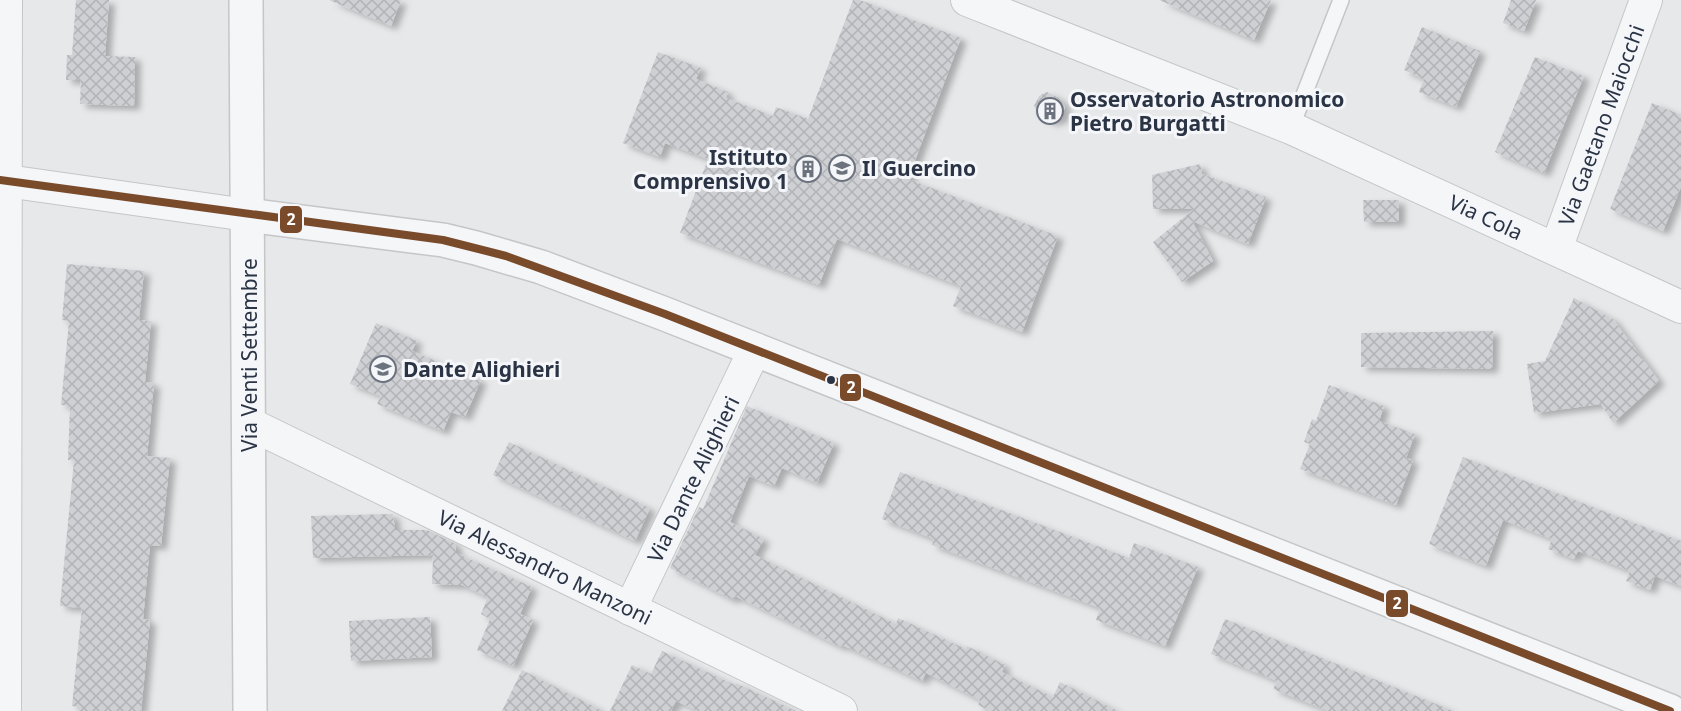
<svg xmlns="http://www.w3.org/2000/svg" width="1681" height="711" viewBox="0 0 1681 711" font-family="'Noto Sans',sans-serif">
<defs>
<pattern id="building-cross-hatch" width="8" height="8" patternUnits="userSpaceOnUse" patternTransform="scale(1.5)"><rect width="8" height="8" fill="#ced0d3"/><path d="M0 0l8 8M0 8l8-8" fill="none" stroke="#b1b3b6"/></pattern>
<filter id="shadow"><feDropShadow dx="6" dy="4" stdDeviation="3" flood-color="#0004"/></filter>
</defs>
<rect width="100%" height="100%" fill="#e6e8ea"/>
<g fill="url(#building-cross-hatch)" filter="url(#shadow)">
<path d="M76,0H109L105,56L135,57L134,106L80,104L81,80H66L67,55H72Z"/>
<path d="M329,0H401L391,26Z"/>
<path d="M853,0H860L961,38L908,179L1058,236L1022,332L953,306L961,286L837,239L819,285L680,233L708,159L665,143L660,157L623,143L658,52L701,68L696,79L728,92L726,98L773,116L776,107L808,119Z"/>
<path d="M1159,0H1271L1254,40Z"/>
<path d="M1511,0H1536L1524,31L1503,23Z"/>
<path d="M1422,27L1480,51L1456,107L1419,92L1424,79L1404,70Z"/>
<path d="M1535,57L1584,76L1544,173L1495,152Z"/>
<path d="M1047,92L1059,98L1065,106L1062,118L1052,122L1040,116L1034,106L1039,96Z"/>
<path d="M1652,103L1681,115V187L1663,231L1610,209Z"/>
<path d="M1200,164L1202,174L1266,197L1248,244L1192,221L1213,261L1182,282L1153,242L1194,209H1153L1152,175Z"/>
<path d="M1363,200H1399V222H1364Z"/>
<path d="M67,264L144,271L139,320L151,321L145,382L154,383L147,456L170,458L161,546L150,545L143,619L150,620L141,711H79V707L72,706L82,608L60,606L74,460H68L70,406L61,405L69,321L62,320Z"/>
<path d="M1574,298L1613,319L1659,381L1613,423L1601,404L1534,413L1527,364L1545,361Z"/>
<path d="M376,323L417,341L412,351L481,380L465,417L451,412L443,431L377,404L381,396L350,384Z"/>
<path d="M1493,331L1492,369L1361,367V333Z"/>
<path d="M1329,385L1384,406L1379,421L1415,434L1406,458L1413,460L1396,505L1300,469L1310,444L1304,442L1312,419L1316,421Z"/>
<path d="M747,406L834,443L817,483L782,468L774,486L749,476L730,522L764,539L755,555L896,624L898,618L966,649L967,646L1005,665L1002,672L1053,697L1060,682L1118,711H990L978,705L980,700L926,673L922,681L842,645L841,647L735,596L733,600L670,568L699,507L703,509Z"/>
<path d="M509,442L650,508L635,541L493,475Z"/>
<path d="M1463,457L1681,541V586L1655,576L1650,590L1626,581L1630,571L1578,551L1574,559L1548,549L1552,539L1503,520L1486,566L1429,544Z"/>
<path d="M900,472L1129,558L1134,543L1198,567L1165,646L1096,620L1100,608L932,545L934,539L882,519Z"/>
<path d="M393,514L395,530H427L456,544V553L532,587L520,614L533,620L513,666L477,650L490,619L481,614L488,597L462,585L432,584L433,555L313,558L311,516Z"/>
<path d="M430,617L432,657L351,661L349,621Z"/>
<path d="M1225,619L1451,710V711H1329L1273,689L1277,681L1211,654Z"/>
<path d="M662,651L735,685L736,683L796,711H698L676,701L671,711H610L632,665L651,674Z"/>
<path d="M522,670L603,711H502Z"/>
</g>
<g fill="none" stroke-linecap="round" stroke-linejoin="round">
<defs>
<path id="service" d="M1291,128L1341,0"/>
<g id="minor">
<path d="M967,0L1291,128L1681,307"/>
<path d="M0,180L247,215"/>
<path d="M1556,249L1646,0"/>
<path d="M250,424L841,711"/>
<path d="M630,609L755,349"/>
<path d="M5,711L6,0"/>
</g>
<g id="tertiary">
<path d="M246,0L250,711"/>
<path d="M247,215L443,240L476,248L541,267L665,314L1670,711"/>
</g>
</defs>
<use href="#service" stroke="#c4c6c8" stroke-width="18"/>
<use href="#minor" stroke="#c4c6c8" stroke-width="34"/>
<use href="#tertiary" stroke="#c4c6c8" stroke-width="36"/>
<use href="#service" stroke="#f5f6f7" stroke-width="15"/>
<use href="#minor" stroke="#f5f6f7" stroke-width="32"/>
<use href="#tertiary" stroke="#f5f6f7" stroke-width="33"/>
<defs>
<path id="bus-1" d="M0,180L443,240L506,256L665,314L1670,711"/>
</defs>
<use href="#bus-1" stroke="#f4f6f9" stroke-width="12"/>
<use href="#bus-1" stroke="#7a4b2a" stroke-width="8"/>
</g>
<defs>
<symbol id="building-ring" viewBox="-11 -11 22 22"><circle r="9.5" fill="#f4f6f9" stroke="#6c737f" stroke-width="1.5"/><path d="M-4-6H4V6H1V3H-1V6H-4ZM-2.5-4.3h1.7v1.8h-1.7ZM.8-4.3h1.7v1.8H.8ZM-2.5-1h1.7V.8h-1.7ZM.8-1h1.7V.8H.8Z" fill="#6c737f"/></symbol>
<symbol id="school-ring" viewBox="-11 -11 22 22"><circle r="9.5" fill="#f4f6f9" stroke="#6c737f" stroke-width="1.5"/><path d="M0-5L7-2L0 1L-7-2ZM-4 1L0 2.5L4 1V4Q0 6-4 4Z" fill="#6c737f"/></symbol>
</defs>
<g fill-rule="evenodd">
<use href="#building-ring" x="1035" y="96" width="30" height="30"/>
<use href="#school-ring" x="827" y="153" width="30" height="30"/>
<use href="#building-ring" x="793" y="154" width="30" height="30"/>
<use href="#school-ring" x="368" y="354" width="30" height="30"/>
</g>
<circle fill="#2b3445" stroke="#f4f6f9" stroke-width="2" cx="831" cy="380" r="5"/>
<g text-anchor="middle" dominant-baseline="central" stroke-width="6" stroke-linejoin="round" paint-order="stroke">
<g font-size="21" font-weight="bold" fill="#2b3445" stroke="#f4f6f9" text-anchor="start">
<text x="1070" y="99">Osservatorio Astronomico<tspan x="1070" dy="24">Pietro Burgatti</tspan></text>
<text x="788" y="157" text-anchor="end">Istituto<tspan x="788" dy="24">Comprensivo 1</tspan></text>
<text x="862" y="168">Il Guercino</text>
<text x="403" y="369">Dante Alighieri</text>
</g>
<g font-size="21" fill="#2b3445" stroke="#f4f6f9">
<text transform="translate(1601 125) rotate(-70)">Via Gaetano Maiocchi</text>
<text transform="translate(1486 217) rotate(25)">Via Cola</text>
<text transform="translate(249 355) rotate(-90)">Via Venti Settembre</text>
<text transform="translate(693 479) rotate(-64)">Via Dante Alighieri</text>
<text transform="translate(545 567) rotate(26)">Via Alessandro Manzoni</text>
</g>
</g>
<g stroke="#f4f6f9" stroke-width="2">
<rect x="279" y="205" width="24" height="29" rx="6" fill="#7a4b2a"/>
<rect x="839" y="373" width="23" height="29" rx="6" fill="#7a4b2a"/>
<rect x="1385" y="589" width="24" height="29" rx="6" fill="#7a4b2a"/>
</g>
<g font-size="16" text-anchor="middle" font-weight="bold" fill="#fff">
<text x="291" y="225">2</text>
<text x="851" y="393">2</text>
<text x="1397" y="609">2</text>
</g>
</svg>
